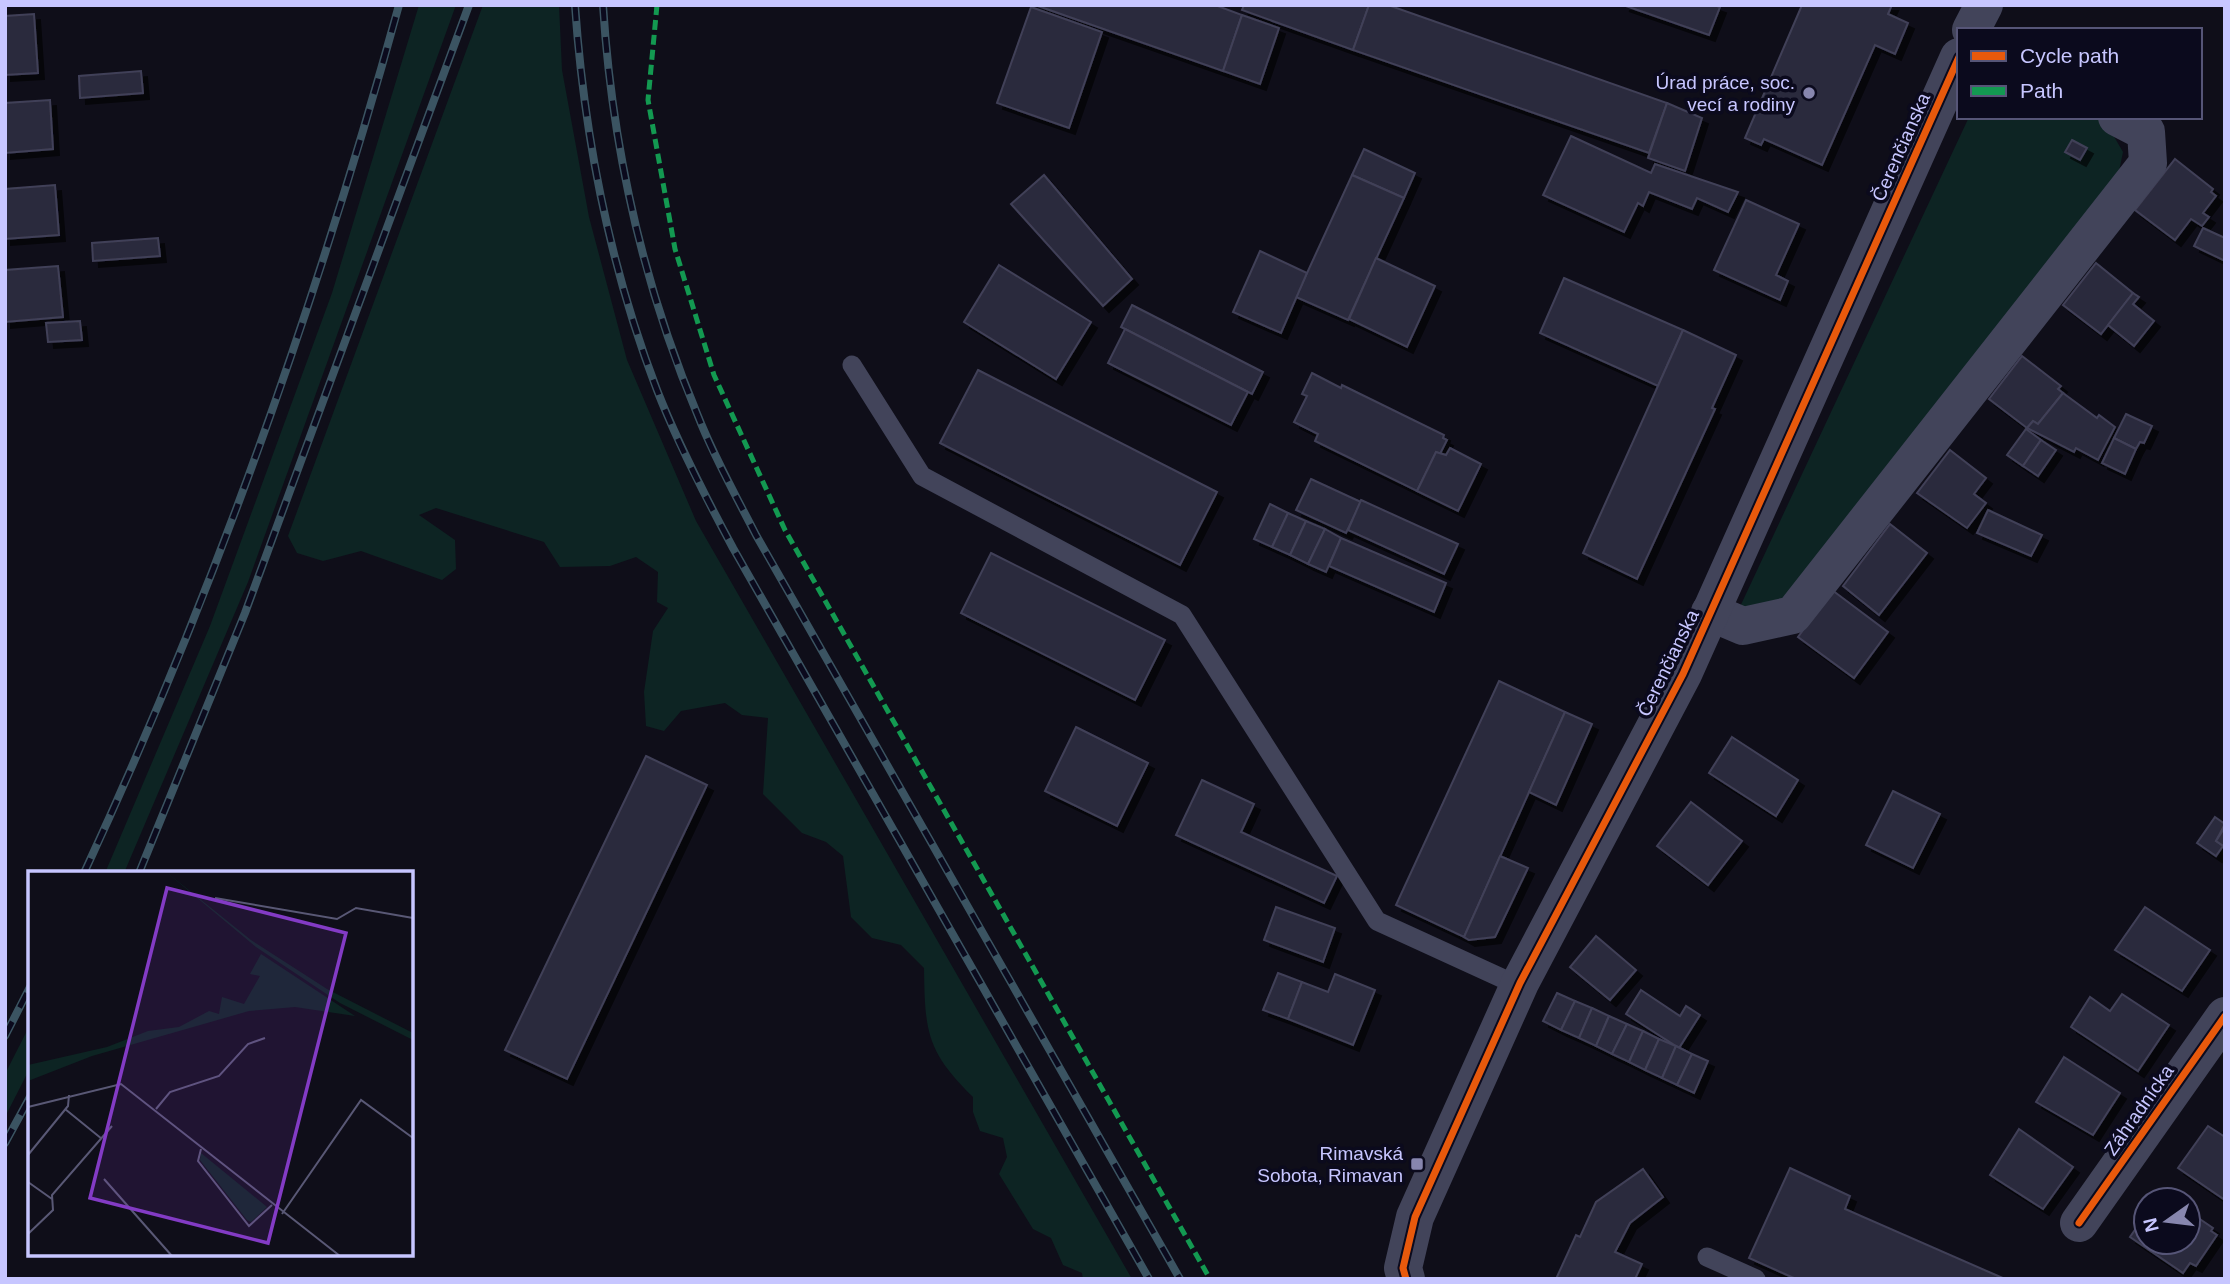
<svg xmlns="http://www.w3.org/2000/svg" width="2230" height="1284" viewBox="0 0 2230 1284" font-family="Helvetica,sans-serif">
<defs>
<filter id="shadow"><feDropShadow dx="6" dy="6" stdDeviation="0" flood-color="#0009"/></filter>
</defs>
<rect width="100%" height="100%" fill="#0f0e19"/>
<g fill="#0d2423" fill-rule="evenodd">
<path d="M419,5H456L248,582L124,873H105L210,626L332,293Z"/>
<path d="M483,5H559L562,70L589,217L627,360L696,521L1132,1279H1083L1082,1273L1063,1265L1051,1238L1033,1229L999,1174L1007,1157L1003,1138L980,1131L973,1112V1097C926,1051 925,1031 924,968L901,945L872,938L851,917L843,856L826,842L802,833L763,794L768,718L742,715L725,703L681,711L664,731L646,726L644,692L653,631L668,608L657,602L658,572L636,557L610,566L560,567L544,542L436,508L419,515L455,540L456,569L442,580L361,551L323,561L297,553L288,536Z"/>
<path d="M1969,117H2098L2105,121L2123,152L2116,186L1784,600L1738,611ZM2072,140L2086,148L2080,160L2065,152Z"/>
<path d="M30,1025V1068L5,1117V1074Z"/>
</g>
<g fill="#2c2b3c" stroke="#414058" stroke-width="2" filter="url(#shadow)">
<path d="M1035,5H1215L1242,15L1223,71Z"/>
<path d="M1244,5H1369L1353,50L1242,10Z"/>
<path d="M1369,5H1388L1667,103L1649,153L1353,50Z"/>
<path d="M1623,5H1714L1720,7L1709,35Z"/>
<path d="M1802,5H1892L1888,14L1908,23L1895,54L1875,45L1822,165L1764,139L1761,145L1745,138Z"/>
<path d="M1031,7L1102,32L1069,128L997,103Z"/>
<path d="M34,14L38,73L5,75V16Z"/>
<path d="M1242,15L1279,28L1260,84L1223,71Z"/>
<path d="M141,71L143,93L80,98L79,76Z"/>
<path d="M50,100L53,149L5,153V103Z"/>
<path d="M1667,103L1702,118L1685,171L1648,158Z"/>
<path d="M1571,136L1651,173L1655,164L1738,192L1728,212L1697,198L1692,209L1649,192L1643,206L1638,203L1624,232L1543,195Z"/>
<path d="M2072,140L2087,148L2080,160L2065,152Z"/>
<path d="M1364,149L1415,173L1404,198L1352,175Z"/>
<path d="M2175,159L2213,189L2211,192L2216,196L2203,213L2209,217L2202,226L2191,219L2175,240L2135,210Z"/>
<path d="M1044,175L1132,279L1103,306L1011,204Z"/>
<path d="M1352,175L1404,198L1348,320L1296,297Z"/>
<path d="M55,185L59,235L5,239V189Z"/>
<path d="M1746,200L1799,224L1776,275L1788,281L1780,300L1714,270Z"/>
<path d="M2203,228L2225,238V261L2194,246Z"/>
<path d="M158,238L160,256L93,261L92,243Z"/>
<path d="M1260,251L1307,273L1281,333L1233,312Z"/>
<path d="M1376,258L1435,286L1407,347L1349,319Z"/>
<path d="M2096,263L2133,293L2101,334L2063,305Z"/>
<path d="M999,265L1091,322L1056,379L964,322Z"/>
<path d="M58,266L63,317L5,322V270Z"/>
<path d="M1564,278L1683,330L1658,386L1540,333Z"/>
<path d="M2133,293L2139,297L2133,304L2154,321L2134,346L2108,325Z"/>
<path d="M1132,305L1263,372L1252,394L1121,327Z"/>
<path d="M80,321L82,340L48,342L46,323Z"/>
<path d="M1125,329L1248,392L1231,425L1108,363Z"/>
<path d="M1683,330L1736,355L1712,408L1715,409L1637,579L1583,553Z"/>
<path d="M2022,356L2061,386L2058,389L2063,393L2038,424L2033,421L2027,428L1989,399Z"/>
<path d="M978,370L1217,492L1180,565L940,443Z"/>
<path d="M1312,373L1341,388L1342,385L1444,435L1443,438L1447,440L1440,454L1436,452L1417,491L1315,441L1318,434L1294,422L1307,396L1302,394Z"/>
<path d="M2063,393L2097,418L2099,415L2115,427L2098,460L2076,448L2074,452L2027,428L2033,421L2038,424Z"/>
<path d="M2126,414L2152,426L2144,443L2140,442L2136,449L2114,438Z"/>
<path d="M2026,429L2041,440L2023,466L2007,455Z"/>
<path d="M2114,438L2136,449L2125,474L2102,463Z"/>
<path d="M2041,440L2056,450L2038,476L2023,466Z"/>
<path d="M1450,448L1481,464L1458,511L1417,491L1436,452L1446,455Z"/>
<path d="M1950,450L1986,478L1974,494L1986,503L1967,528L1917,493Z"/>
<path d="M1311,479L1361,502L1346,533L1296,510Z"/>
<path d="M1361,500L1458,544L1444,574L1348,530Z"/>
<path d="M1270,504L1288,513L1272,547L1254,539Z"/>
<path d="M1988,510L2042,535L2031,556L1977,533Z"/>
<path d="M1288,513L1306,521L1290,555L1272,547Z"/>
<path d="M1306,521L1325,529L1308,564L1290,555Z"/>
<path d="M1890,524L1927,553L1879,615L1843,586Z"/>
<path d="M1325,529L1341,538L1326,572L1308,564Z"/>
<path d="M1341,538L1446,583L1434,612L1329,566Z"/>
<path d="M991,553L1165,640L1135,700L961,613Z"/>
<path d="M1832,590L1888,632L1854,678L1798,637Z"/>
<path d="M1499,681L1565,712L1464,937L1396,905Z"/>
<path d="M1565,712L1592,724L1556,805L1529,792Z"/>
<path d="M1076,727L1148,763L1117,826L1045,791Z"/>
<path d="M1732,737L1798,780L1776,816L1709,773Z"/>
<path d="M646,756L707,785L567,1079L505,1050Z"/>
<path d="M1202,780L1254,804L1241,832L1337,876L1324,903L1176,835Z"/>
<path d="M1893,791L1940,814L1913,868L1866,845Z"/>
<path d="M1691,802L1742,841L1708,885L1657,846Z"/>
<path d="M2215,817L2225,824L2216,841L2223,846L2216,856L2197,843Z"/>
<path d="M2225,827V847L2216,841Z"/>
<path d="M1500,856L1528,868L1495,937L1469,940L1464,937Z"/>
<path d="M1276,907L1335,928L1323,962L1264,940Z"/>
<path d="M2145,907L2210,950L2182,991L2115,950Z"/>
<path d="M1596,936L1636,970L1610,1000L1570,967Z"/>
<path d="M1278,973L1302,982L1288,1019L1263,1010Z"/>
<path d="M1335,974L1375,990L1353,1045L1288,1019L1302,982L1328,992Z"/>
<path d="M1641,990L1680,1016L1686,1006L1700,1015L1679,1048L1626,1014Z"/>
<path d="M1557,993L1575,1001L1561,1030L1543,1021Z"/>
<path d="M2122,994L2169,1025L2138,1071L2071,1027L2090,997L2110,1011Z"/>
<path d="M1575,1001L1592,1008L1579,1038L1561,1030Z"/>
<path d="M1592,1008L1609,1016L1596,1046L1579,1038Z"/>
<path d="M1609,1016L1627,1024L1612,1054L1596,1046Z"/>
<path d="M1627,1024L1643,1031L1629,1062L1612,1054Z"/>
<path d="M1643,1031L1659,1039L1645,1070L1629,1062Z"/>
<path d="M1659,1039L1676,1046L1662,1078L1645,1070Z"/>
<path d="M1676,1046L1692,1054L1677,1085L1662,1078Z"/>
<path d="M1692,1054L1708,1061L1694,1093L1677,1085Z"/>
<path d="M2064,1057L2120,1093L2093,1135L2036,1102Z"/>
<path d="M2208,1126L2225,1137V1200L2178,1168Z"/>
<path d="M2019,1129L2073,1167L2043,1209L1990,1175Z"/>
<path d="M1790,1168L1850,1196L1845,1209L2005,1279H1796L1749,1258Z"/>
<path d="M1643,1169L1663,1197L1630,1223L1615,1252L1642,1264L1635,1279H1556L1576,1235L1580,1237L1596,1202Z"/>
<path d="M2160,1192L2172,1200H2155Z"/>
<path d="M2188,1211L2213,1228L2211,1231L2217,1235L2196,1266L2190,1263L2183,1273L2130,1237L2146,1214V1242H2188Z"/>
</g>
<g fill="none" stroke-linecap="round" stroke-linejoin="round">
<g stroke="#42445a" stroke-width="19">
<path d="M852,365L922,476L1182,615L1377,921L1519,986"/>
<path d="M1707,1257L1756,1279"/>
</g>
<g stroke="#42445a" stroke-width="38">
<path d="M1971,30L1984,5"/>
<path d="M1710,612L1743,626L1793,615L2148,163L2146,132L2117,117"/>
<path d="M2079,1223L2225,1016"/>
<path d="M1406,1279L1403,1268L1415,1217L1520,983L1683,674L1959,57"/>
</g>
<defs>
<g id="rail">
<path d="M575,5C584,136 610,267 657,390C678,444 705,496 733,548L1149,1279"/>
<path d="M603,5C612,147 643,285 698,416C714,457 736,496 756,535L1180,1279"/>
<path d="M84,873C214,593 317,303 399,5"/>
<path d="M139,873L245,613L469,5"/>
<path d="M5,1036L30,987"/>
<path d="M5,1143L30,1097"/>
</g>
</defs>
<use href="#rail" stroke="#3b5462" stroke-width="8"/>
<use href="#rail" stroke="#0b0a1d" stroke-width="5" stroke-dasharray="16" stroke-linecap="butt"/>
<path stroke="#139951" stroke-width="5" stroke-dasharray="10 5" stroke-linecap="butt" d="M657,5L648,100L675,249L714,375L785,530L1210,1279"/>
<defs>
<g id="cycleway">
<path d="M2079,1223L2225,1016"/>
<path d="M1406,1279L1403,1268L1415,1217L1520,983L1683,674L1959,57"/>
</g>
</defs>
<use href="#cycleway" stroke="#0b0a1d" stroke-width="11"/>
<use href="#cycleway" stroke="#e8590c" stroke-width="7"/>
</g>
<g fill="#8786ae" stroke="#0b0a1d" stroke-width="2.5">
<circle cx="1809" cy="93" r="7"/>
<rect x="1410" y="1157" width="14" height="14" rx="3.5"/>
</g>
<g text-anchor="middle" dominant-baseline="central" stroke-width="7" stroke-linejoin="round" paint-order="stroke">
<g font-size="19" fill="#c7c6ff" stroke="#0b0a1d" text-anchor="end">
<text x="1795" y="82">Úrad práce, soc.<tspan x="1795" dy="22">vecí a rodiny</tspan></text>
<text x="1403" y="1153">Rimavská<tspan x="1403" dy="22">Sobota, Rimavan</tspan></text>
</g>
<g font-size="19" fill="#c7c6ff" stroke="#0b0a1d">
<text transform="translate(1901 147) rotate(-66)">Čerenčianska</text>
<text transform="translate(1668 663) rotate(-64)">Čerenčianska</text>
<text transform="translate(2139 1110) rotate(-55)">Záhradnícka</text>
</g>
</g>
<g transform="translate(28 871)">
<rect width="385" height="385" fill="#0f0e19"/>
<path d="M137,0L223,69L299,118L385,162V169L312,132L228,76ZM233,83L327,145L267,136L221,140L64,185L0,210V194L79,176L120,160L151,156L181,140L191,143L194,126L216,133L232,105L222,103ZM173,282L239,336L223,351L219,349L172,289Z" fill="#0d2423"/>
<path fill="none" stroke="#595875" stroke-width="2" d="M187,27L309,48L328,37L385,47M0,236L93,213L312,385M37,238L74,268M128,238L142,221L191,205L220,173L237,167M173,278L170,290L221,355L244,334M0,284L40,235L41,224M76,308L144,385M0,311L24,328M254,343L333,229L385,267M0,363L25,339L24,324L84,255"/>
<path fill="#833bc5" fill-opacity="0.15" stroke="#833bc5" stroke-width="3.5" d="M139,17L318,62L240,372L62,327Z"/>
<rect width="385" height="385" fill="none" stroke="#c7c6ff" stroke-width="3.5"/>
</g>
<rect width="2230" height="1284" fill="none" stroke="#c7c6ff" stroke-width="14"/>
<rect x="1957" y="28" width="245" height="91" fill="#0b0a1d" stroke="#565577" stroke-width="2"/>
<rect x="1971" y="51" width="35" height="10" fill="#e8590c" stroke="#565577" stroke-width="2"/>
<text x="2020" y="63" font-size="21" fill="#c7c6ff">Cycle path</text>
<rect x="1971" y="86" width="35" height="10" fill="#139951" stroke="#565577" stroke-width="2"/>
<text x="2020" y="98" font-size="21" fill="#c7c6ff">Path</text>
<g transform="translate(2167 1221) rotate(256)"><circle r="33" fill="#0b0a1d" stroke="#565577" stroke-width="2"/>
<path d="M0-5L12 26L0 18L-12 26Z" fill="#8786ae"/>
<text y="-10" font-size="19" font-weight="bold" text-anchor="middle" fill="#c7c6ff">N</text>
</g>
</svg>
